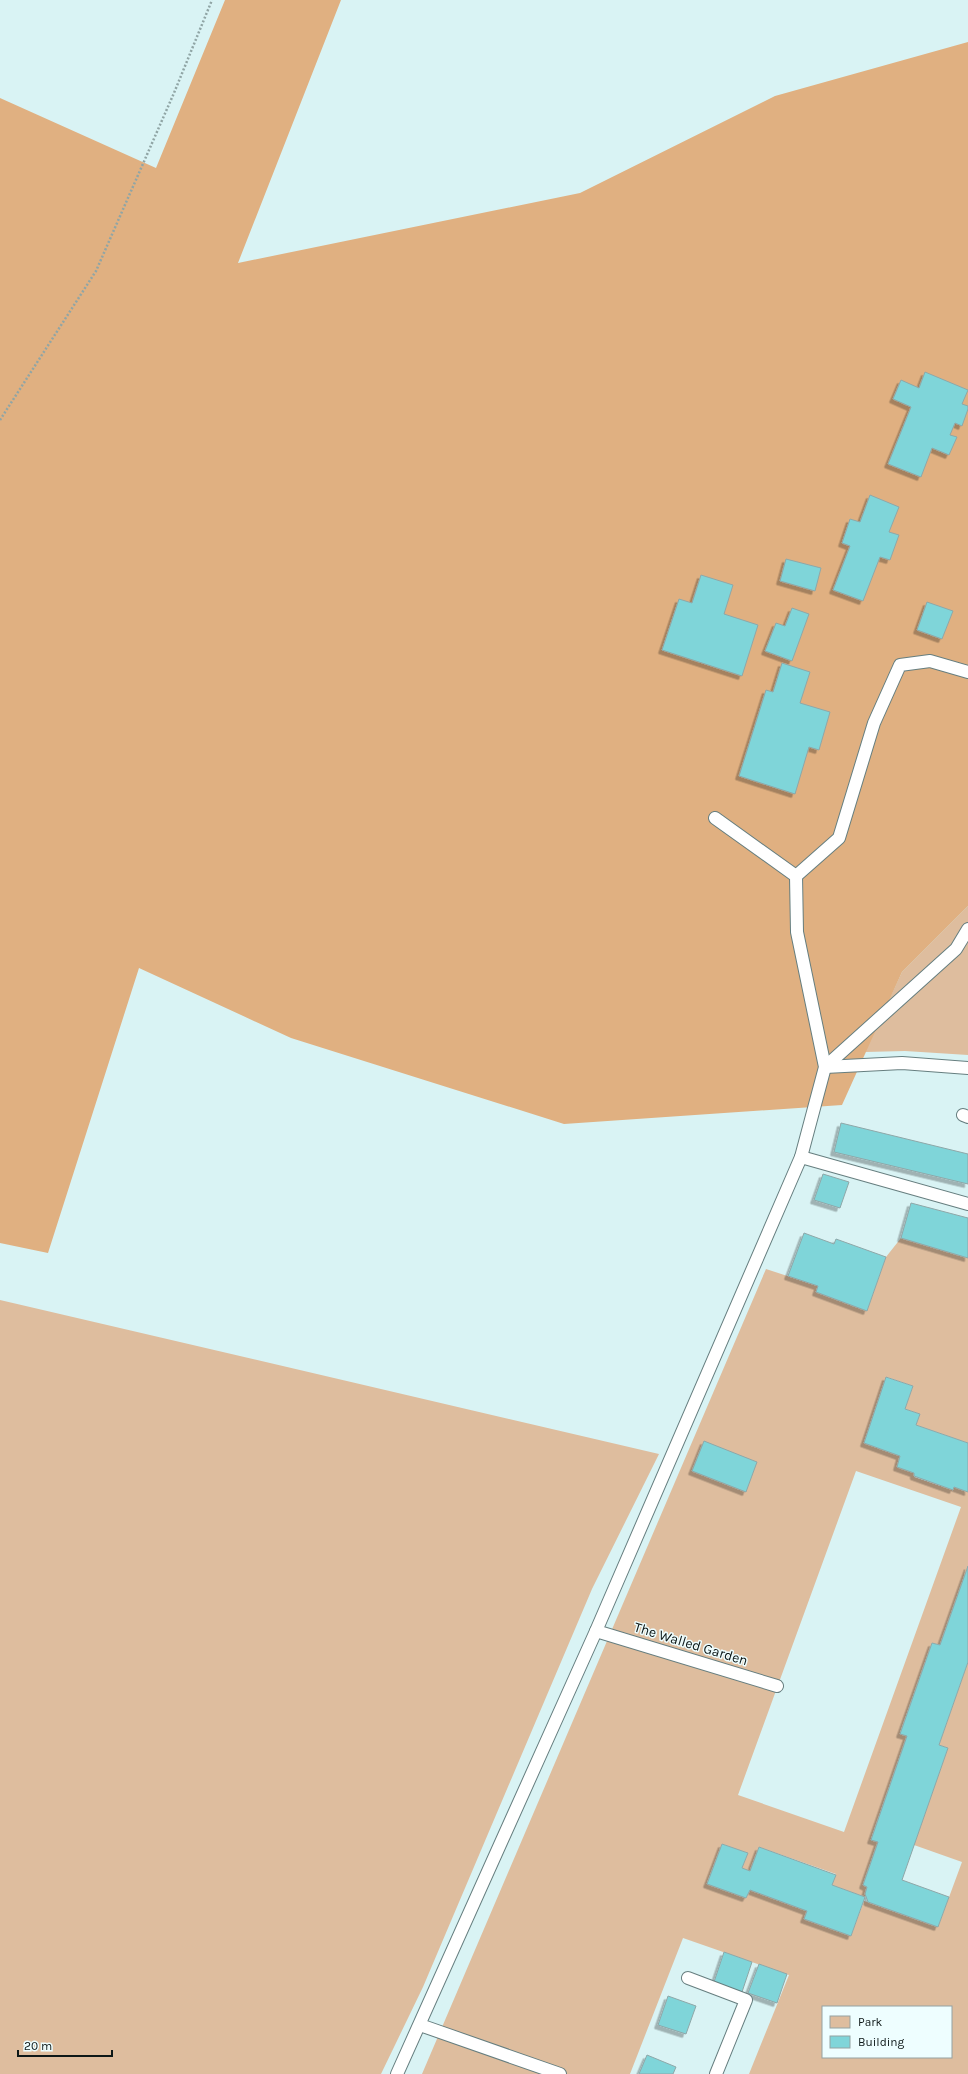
<svg xmlns="http://www.w3.org/2000/svg" width="968" height="2074" viewBox="0 0 968 2074" font-family="Karla,sans-serif">
<defs>
<filter id="shadow"><feDropShadow dx="-3.5" dy="3.5" stdDeviation="0" flood-color="#0004"/></filter>
</defs>
<rect width="100%" height="100%" fill="#d9f3f4"/>
<g fill="#debd9e" fill-rule="evenodd">
<path d="M968,906V1055L905,1051L865,1052L902,972Z"/>
<path d="M901,1238L968,1258V1443L916,1425L920,1414L905,1409L913,1386L887,1377L864,1443L900,1456L897,1467L914,1473V1477L953,1490L954,1487L968,1492V1566L940,1645L932,1643L900,1733L907,1736L871,1839L878,1842L863,1885L867,1887L865,1897L832,1885L836,1874L759,1847L750,1871L742,1868L748,1853L722,1844L707,1883L746,1898L750,1890L807,1911L804,1919L851,1936L864,1901L938,1927L962,1862L914,1845L948,1748L939,1745L968,1662V2074H749L789,1975L683,1938L630,2074H422L766,1269L818,1286L816,1292L867,1311L886,1257ZM856,1471L961,1507L844,1832L738,1795ZM823,2007H951V2057H823Z"/>
<path d="M0,1300L659,1454L592,1589L423,1987L381,2074H0Z"/>
</g>
<path fill="#e0b081" d="M225,0H341L238,263L580,193L775,96L968,42V906L902,972L842,1105L564,1124L291,1038L139,968L48,1253L0,1243V98L156,168Z"/>
<g fill="#7fd5d9" stroke="#8ea7a8" filter="url(#shadow)">
<path d="M925,372L968,390L962,404L968,406V409L962,426L955,423L950,435L957,437L949,455L932,448L921,477L888,464L911,407L893,399L901,380L919,388Z"/>
<path d="M870,495L899,507L889,532L899,535L890,560L880,557L863,601L833,590L850,546L842,543L850,519L860,522Z"/>
<path d="M786,559L821,568L815,591L780,581Z"/>
<path d="M701,575L733,585L724,614L758,625L742,676L662,650L679,599L692,603Z"/>
<path d="M927,602L953,611L942,639L917,630Z"/>
<path d="M792,608L809,614L792,661L765,651L776,623L785,626Z"/>
<path d="M782,663L810,672L800,703L830,712L819,750L809,747L795,794L739,776L766,690L773,692Z"/>
<path d="M841,1123L968,1154V1184L834,1152Z"/>
<path d="M823,1174L849,1182L840,1208L814,1200Z"/>
<path d="M911,1203L968,1218V1258L901,1238Z"/>
<path d="M804,1233L834,1244L836,1239L886,1257L867,1311L816,1292L818,1286L788,1276Z"/>
<path d="M886,1377L913,1386L905,1409L920,1414L916,1425L968,1443V1492L954,1487L953,1490L914,1476V1473L897,1467L900,1456L864,1443Z"/>
<path d="M704,1441L757,1462L746,1492L692,1471Z"/>
<path d="M968,1566V1662L939,1745L948,1748L902,1880L949,1897L938,1927L868,1902L865,1894L867,1887L863,1885L878,1842L871,1840L907,1736L900,1734L932,1643L940,1645Z"/>
<path d="M722,1844L748,1853L742,1868L750,1871L759,1847L836,1875L832,1885L865,1897L851,1936L804,1919L807,1911L750,1890L746,1898L707,1884Z"/>
<path d="M724,1952L752,1962L742,1992L714,1982Z"/>
<path d="M759,1964L787,1974L777,2003L748,1993Z"/>
<path d="M668,1996L696,2006L686,2034L658,2025Z"/>
<path d="M647,2055L676,2067L673,2074H639Z"/>
</g>
<g fill="none" stroke-linecap="round" stroke-linejoin="round">
<defs>
<g id="service">
<path d="M796,876L839,838L874,723L900,665L930,661L968,672"/>
<path d="M825,1067L956,949L968,929"/>
<path d="M825,1067L902,1063L968,1068"/>
<path d="M963,1115L968,1117"/>
<path d="M801,1157L968,1204"/>
<path d="M596,1631L777,1686"/>
<path d="M688,1978L746,2000L716,2074"/>
<path d="M420,2025L560,2074"/>
<path d="M397,2074L596,1631L801,1157L825,1067L797,932L796,876L715,818"/>
</g>
</defs>
<use href="#service" stroke="#667e7f" stroke-width="14"/>
<path stroke="#90a5a5" stroke-width="2.5" stroke-dasharray="2 2" stroke-linecap="butt" d="M0,420L96,271L174,93L212,0"/>
<use href="#service" stroke="#fff" stroke-width="12"/>
</g>
<g text-anchor="middle" dominant-baseline="central" stroke-width="3" stroke-linejoin="round" paint-order="stroke">
<g font-size="14" fill="#0d1717" stroke="#eefeff">
<text transform="translate(691 1644) rotate(17)">The Walled Garden</text>
</g>
</g>
<rect x="822" y="2006" width="130" height="52" fill="#eefeff" stroke="#94a2a2"/>
<rect x="830" y="2016" width="20" height="12" fill="#debd9e" stroke="#94a2a2"/>
<text x="858" y="2026" font-size="12" fill="#0d1717">Park</text>
<rect x="830" y="2036" width="20" height="12" fill="#7fd5d9" stroke="#94a2a2"/>
<text x="858" y="2046" font-size="12" fill="#0d1717">Building</text>
<path d="M18 2050v6h94v-6" fill="none" stroke="#0d1717" stroke-width="2"/>
<text x="24" y="2050" font-size="12" fill="#0d1717" stroke="#eefeff" stroke-width="3" paint-order="stroke">20 m</text>
</svg>
